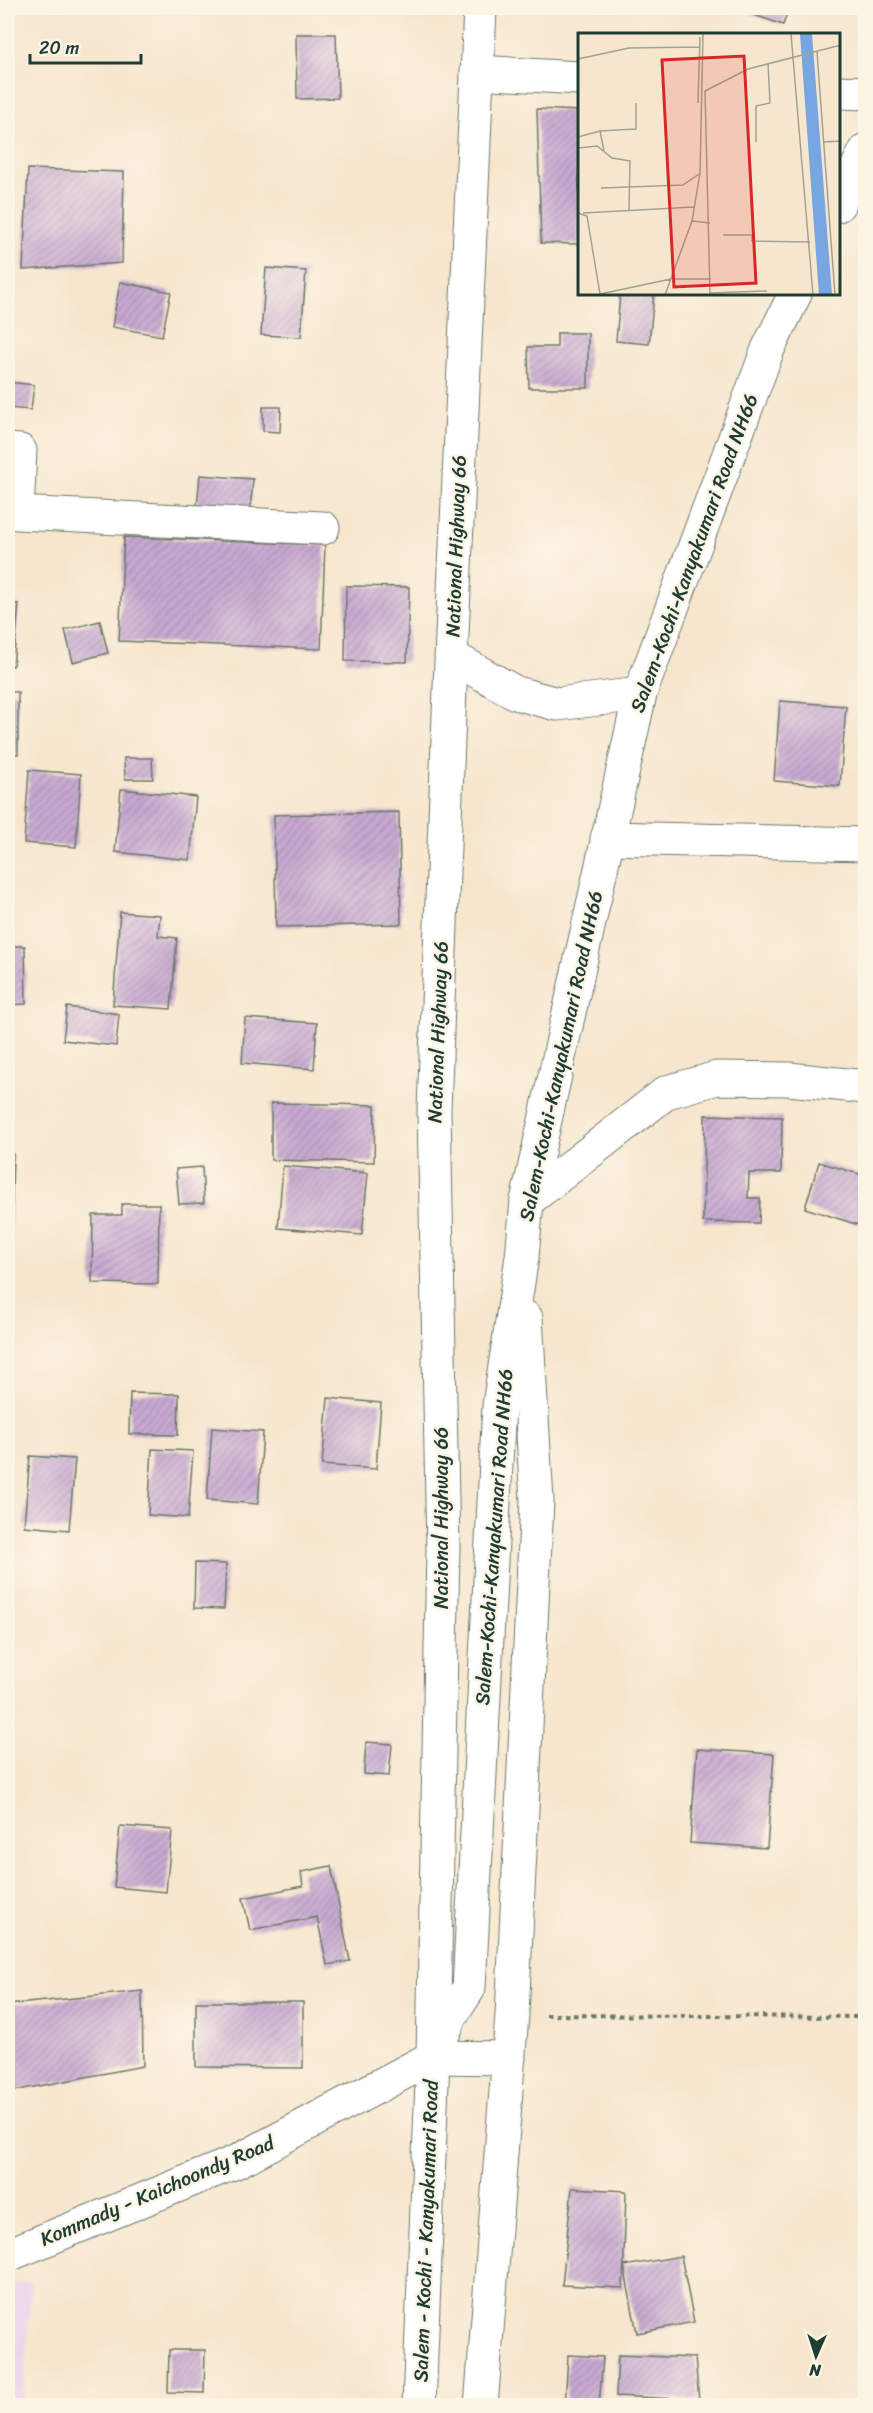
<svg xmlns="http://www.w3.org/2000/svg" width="873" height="2413" viewBox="0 0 873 2413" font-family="Sriracha,sans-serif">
<defs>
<pattern id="building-hatch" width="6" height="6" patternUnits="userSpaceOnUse" patternTransform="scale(1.5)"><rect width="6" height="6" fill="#c8a9d2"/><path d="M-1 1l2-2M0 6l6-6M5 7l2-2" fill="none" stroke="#a28bab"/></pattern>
</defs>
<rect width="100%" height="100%" fill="#fcf5e5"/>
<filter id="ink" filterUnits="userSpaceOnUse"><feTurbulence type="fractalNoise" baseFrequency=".0167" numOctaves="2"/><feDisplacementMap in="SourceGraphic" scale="12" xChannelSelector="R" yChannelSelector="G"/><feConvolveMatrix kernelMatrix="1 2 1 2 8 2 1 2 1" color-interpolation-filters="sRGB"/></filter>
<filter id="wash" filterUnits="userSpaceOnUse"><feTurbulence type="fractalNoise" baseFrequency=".008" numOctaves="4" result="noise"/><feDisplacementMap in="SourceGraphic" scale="24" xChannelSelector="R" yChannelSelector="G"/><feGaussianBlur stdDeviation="1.35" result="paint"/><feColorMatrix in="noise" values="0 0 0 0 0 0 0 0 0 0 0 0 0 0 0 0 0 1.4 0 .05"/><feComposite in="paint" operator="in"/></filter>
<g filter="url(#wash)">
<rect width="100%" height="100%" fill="#f7e6ce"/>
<path fill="#e8d2ee" d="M31,2281L23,2405H8V2286Z"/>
<g id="blocks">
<g fill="url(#building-hatch)">
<path d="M734,8H789L783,25Z"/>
<path d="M296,34H336L338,98L297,99Z"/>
<path d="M537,109L579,111V244L541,243Z"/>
<path d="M28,169L124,172L122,263L23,270Z"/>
<path d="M266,268L306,271L301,337L261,335Z"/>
<path d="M120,282L171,292L162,336L112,327Z"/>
<path d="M620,294H654L649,344L616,341Z"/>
<path d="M557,333H588V388H529L528,347H557Z"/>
<path d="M8,382L34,385L31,410L8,408Z"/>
<path d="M263,407H281L280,432L263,431Z"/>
<path d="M200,475L253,479L250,512L197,507Z"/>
<path d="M124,537L325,545L321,649L119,641Z"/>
<path d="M346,586L409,587L407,662L345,661Z"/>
<path d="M8,603L19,604L13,666L8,665Z"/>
<path d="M100,621L108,653L73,662L65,630Z"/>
<rect x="8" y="692" width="10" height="62"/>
<path d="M780,701L846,706L840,786L774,781Z"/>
<path d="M124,758H152L153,779H125Z"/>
<path d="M29,770L81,774L76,847L24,843Z"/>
<path d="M121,789L196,797L190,860L115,852Z"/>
<path d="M399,812L401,924L276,927L274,815Z"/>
<path d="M120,912L160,915L158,936L177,938L171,1009L113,1005Z"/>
<path d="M8,946H25L26,1004L8,1005Z"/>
<path d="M67,1007L119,1014L116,1046L63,1040Z"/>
<path d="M245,1018L317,1023L314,1069L242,1063Z"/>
<path d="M271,1103L375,1105L374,1162L271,1160Z"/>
<path d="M705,1115L782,1117L781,1173H749L748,1198H760L759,1223L703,1222Z"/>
<path d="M8,1154H13L11,1232H8Z"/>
<path d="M819,1162L866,1176V1216L862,1226L805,1208Z"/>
<path d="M283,1166L368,1173L362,1235L278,1228Z"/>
<path d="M202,1167L204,1203L179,1204L176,1169Z"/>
<path d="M122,1204H159L158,1284L92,1283L93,1215H122Z"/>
<path d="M130,1393L179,1394L178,1435L129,1434Z"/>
<path d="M328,1398L381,1403L376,1469L322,1465Z"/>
<path d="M212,1428L263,1432L258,1504L207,1500Z"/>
<path d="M152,1449L193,1451L188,1518L148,1515Z"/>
<path d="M30,1456L75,1459L69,1530L24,1526Z"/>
<path d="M195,1563L226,1564L224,1609L194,1608Z"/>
<path d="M366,1742L392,1744L389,1776L364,1774Z"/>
<path d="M697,1749L774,1754L767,1848L690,1843Z"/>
<path d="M120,1826L172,1830L166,1892L114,1887Z"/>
<path d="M331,1866L350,1961L327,1965L317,1917L250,1930L243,1898L303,1886L301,1872Z"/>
<path d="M142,1991L143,2066L8,2092V2005Z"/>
<path d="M196,2002H303V2068L196,2067Z"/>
<path d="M572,2188L626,2191L623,2288L562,2285Z"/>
<path d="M681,2256L694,2322L637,2333L624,2266Z"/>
<path d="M169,2350H205L204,2393L168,2392Z"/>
<path d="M568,2355L603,2357L599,2406H565Z"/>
<path d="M618,2355L695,2358L699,2400L616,2396Z"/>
</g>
</g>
</g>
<g filter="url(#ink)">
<use href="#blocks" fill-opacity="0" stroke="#6b786a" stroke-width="1.5"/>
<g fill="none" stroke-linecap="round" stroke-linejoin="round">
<defs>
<g id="street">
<path d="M477,72L579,78"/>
<path d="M838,92L866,93"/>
<path d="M8,450L20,451L17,513L323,528"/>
<path d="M607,838L866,844"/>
<path d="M527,1201L667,1092L717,1078L789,1079L866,1087"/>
</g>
<path id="secondary" d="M8,2255L238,2161L433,2057"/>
<path id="primary" d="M433,2057L443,1548L434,1110L452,635L480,8"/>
<g id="highway">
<path d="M838,205L866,150"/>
<path d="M452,657L516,693L557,704L640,694"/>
<path d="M433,2057L509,2058"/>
<path d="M419,2406L433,2057L451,2016L469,1988L499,1405L522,1257L527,1201L640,694L768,349L795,294"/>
<path d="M481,2406L512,2015L537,1501L526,1318"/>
</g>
</defs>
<use href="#street" stroke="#6b786a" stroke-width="35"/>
<use href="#secondary" stroke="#6b786a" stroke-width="35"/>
<use href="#primary" stroke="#6b786a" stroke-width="35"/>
<use href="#highway" stroke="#6b786a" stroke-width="35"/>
<path stroke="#6b786a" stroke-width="4" stroke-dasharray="4.5 4.5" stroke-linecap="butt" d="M546,2015L866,2017"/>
<use href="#street" stroke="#fff" stroke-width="33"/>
<use href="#secondary" stroke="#fff" stroke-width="33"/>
<use href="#primary" stroke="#fff" stroke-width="33"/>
<use href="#highway" stroke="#fff" stroke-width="33"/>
</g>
</g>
<g text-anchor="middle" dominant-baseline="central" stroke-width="5" stroke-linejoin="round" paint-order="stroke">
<g font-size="20" fill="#1f3d34" stroke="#fcf5e5">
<text transform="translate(456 546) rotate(-88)">National Highway 66</text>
<text transform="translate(694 553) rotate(-70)">Salem-Kochi-Kanyakumari Road NH66</text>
<text transform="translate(438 1032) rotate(-88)">National Highway 66</text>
<text transform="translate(561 1056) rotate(-78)">Salem-Kochi-Kanyakumari Road NH66</text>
<text transform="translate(441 1518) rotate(-90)">National Highway 66</text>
<text transform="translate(494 1537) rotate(-86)">Salem-Kochi-Kanyakumari Road NH66</text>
<text transform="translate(157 2191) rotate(-23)">Kommady - Kaichoondy Road</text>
<text transform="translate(426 2231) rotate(-88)">Salem - Kochi - Kanyakumari Road</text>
</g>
</g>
<g transform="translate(578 33)">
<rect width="262" height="262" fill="#f7e6ce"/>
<path d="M222,1H234L254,262H241Z" fill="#77a6e1"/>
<path fill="none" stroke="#a1a290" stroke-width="1.5" d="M213,1L235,262M239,19L257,262M0,26L51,15L121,14M120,70L122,4M22,98L58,96V70M0,104L22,98L26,118M178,109V73L192,70L190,30M245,109L263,108M0,115L19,113L34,125L52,128L51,177M23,155L105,152L121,141M0,180L9,183L22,261L93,246H133M5,180L116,174M114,188L132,190M145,202H174V208L232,209M133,260L189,258M87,262L114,188L122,140L125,1M132,262L127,58L170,36L263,12"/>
<path fill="#d62828" fill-opacity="0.15" stroke="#d62828" stroke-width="3" d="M166,23L178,250L96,254L84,27Z"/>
<rect width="262" height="262" fill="none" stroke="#1f3d34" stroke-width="3"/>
</g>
<rect width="873" height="2413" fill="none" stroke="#fcf5e5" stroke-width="30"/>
<g transform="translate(816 2356) rotate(183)" stroke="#fcf5e5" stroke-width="4.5" paint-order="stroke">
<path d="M0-4.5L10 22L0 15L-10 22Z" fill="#1f3d34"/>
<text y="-9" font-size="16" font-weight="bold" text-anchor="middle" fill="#1f3d34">N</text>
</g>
<path d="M30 54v9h111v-9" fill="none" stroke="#1f3d34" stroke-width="3"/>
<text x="39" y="54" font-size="18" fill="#1f3d34" stroke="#fcf5e5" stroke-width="4.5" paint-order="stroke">20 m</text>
</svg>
